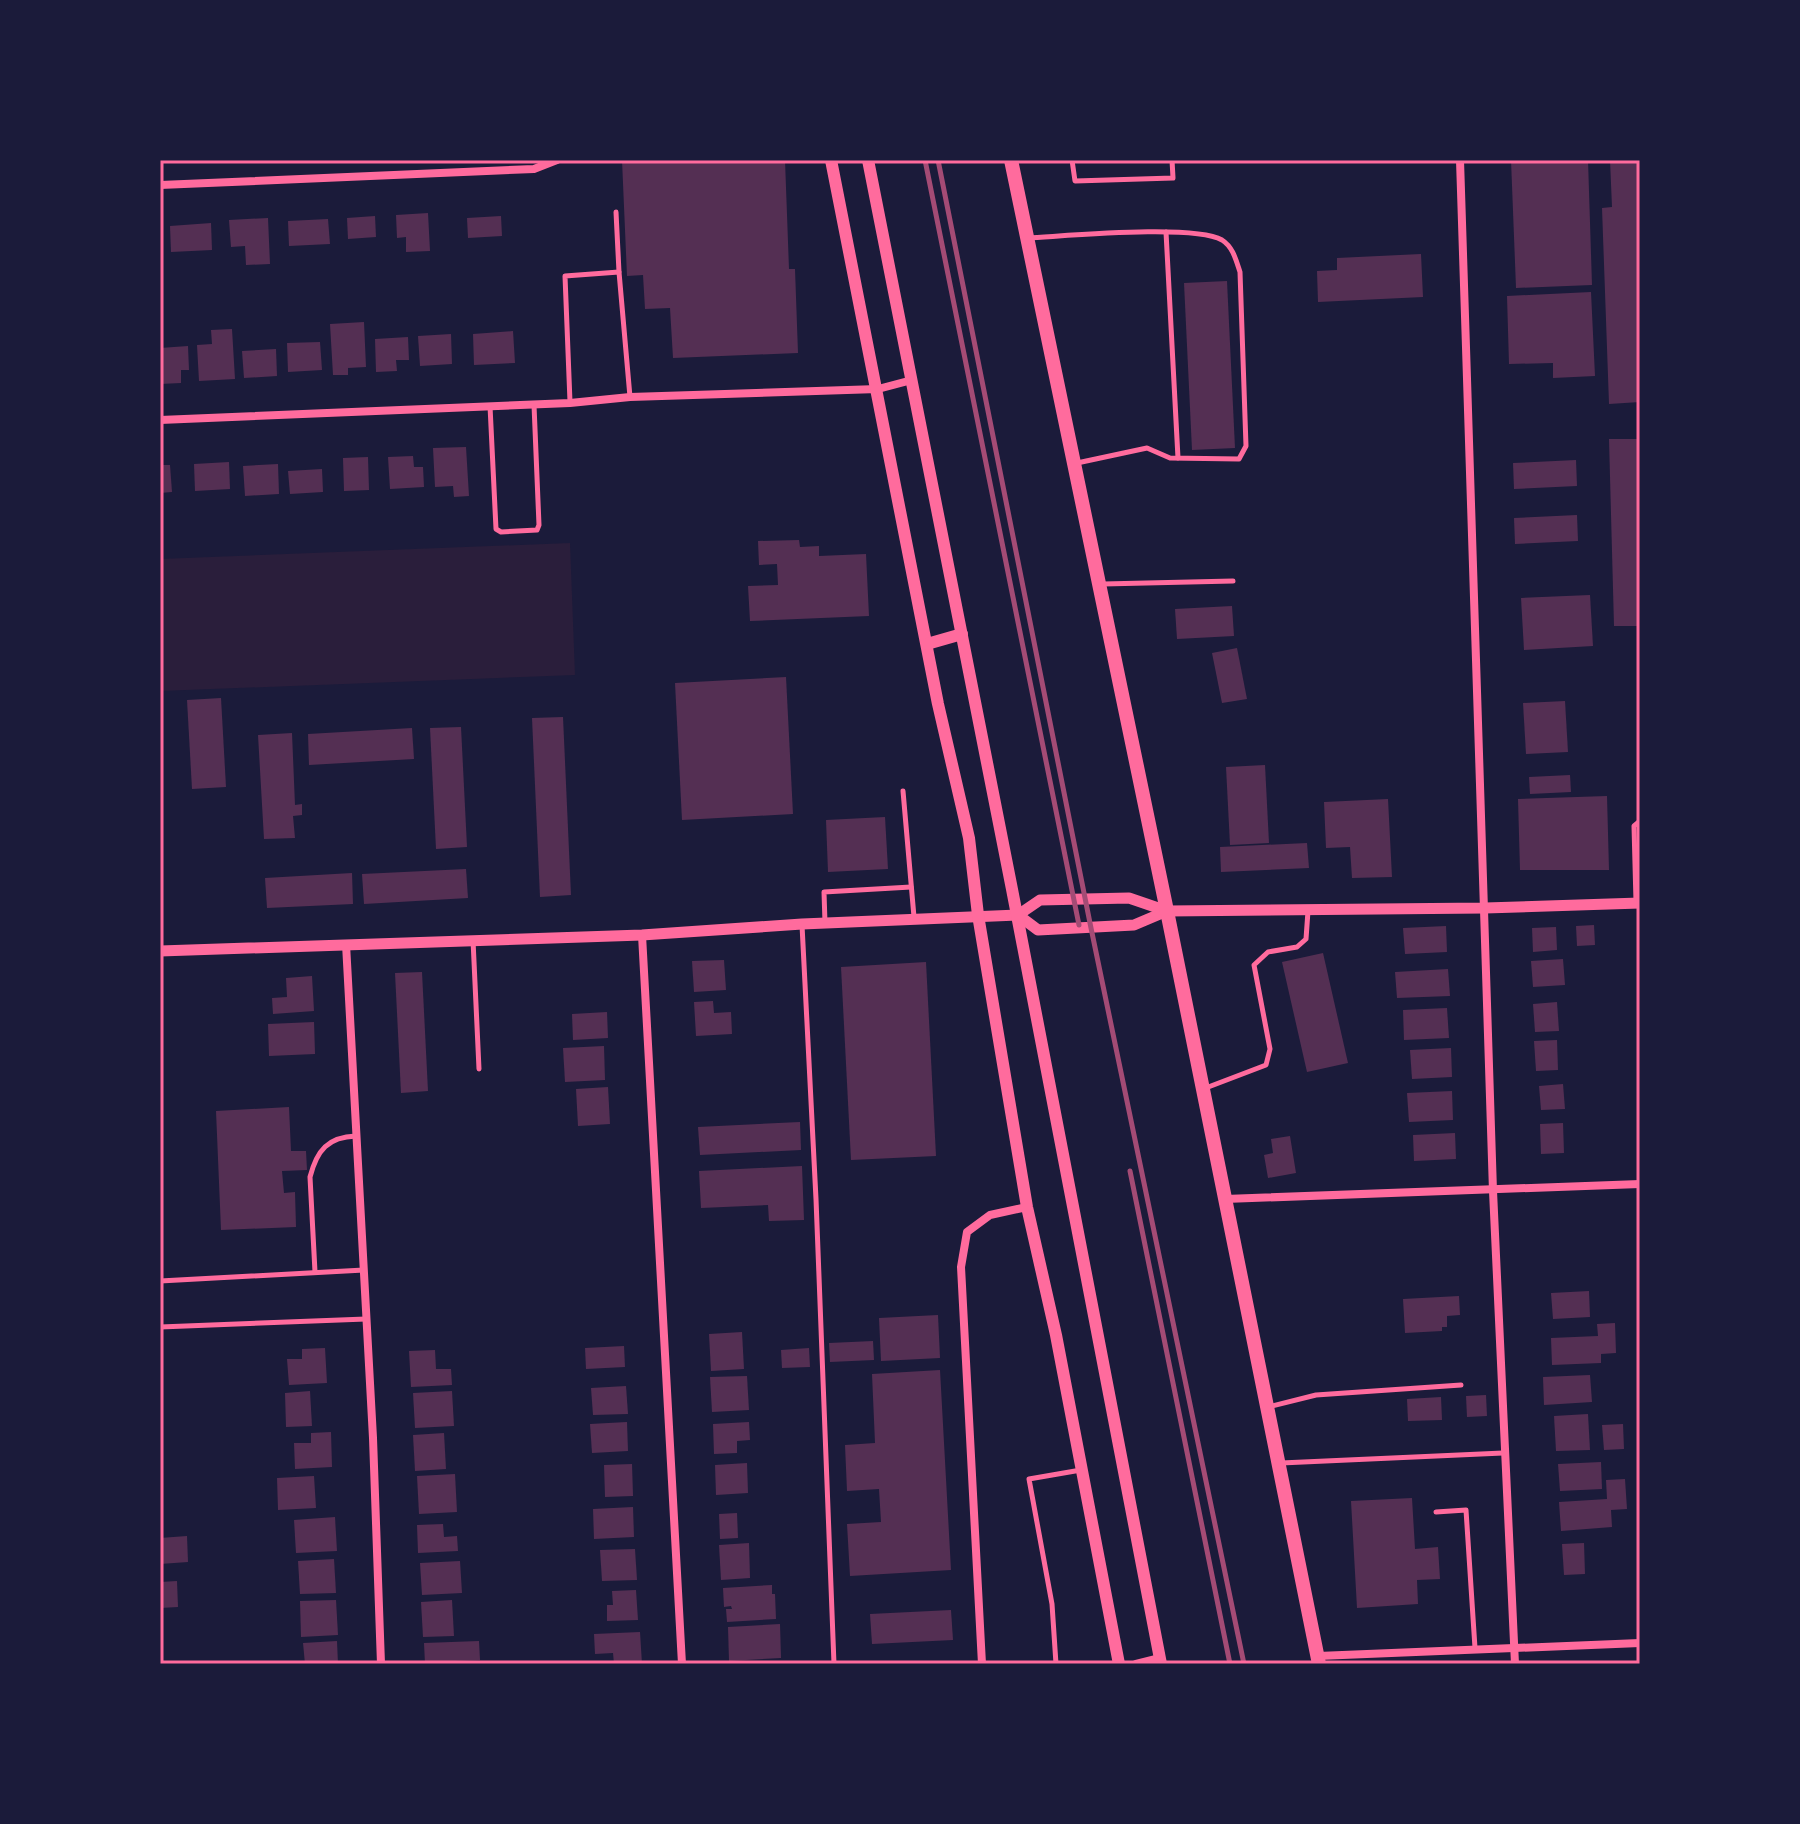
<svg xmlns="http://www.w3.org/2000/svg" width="1800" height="1824" viewBox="0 0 1800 1824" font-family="'Alegreya Sans',sans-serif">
<rect width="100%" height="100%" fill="#1b1b3a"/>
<path fill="#2a1e3b" d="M570,543L575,675L160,691V559Z"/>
<g fill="#542f53">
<path d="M622,160H785L789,269H795L798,353L673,358L670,308L645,309L643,275L627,276Z"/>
<path d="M1511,160H1588L1592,285L1516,288Z"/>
<path d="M1610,160H1640V402L1609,404L1602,208L1612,207Z"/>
<path d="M428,213L430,251L406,252V237L397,238L396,215Z"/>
<path d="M375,216L376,237L348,239L347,218Z"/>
<path d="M501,216L502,236L468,238L467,218Z"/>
<path d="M268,218L270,264L246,265L245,246L231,247L229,220Z"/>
<path d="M328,219L330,244L289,246L288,221Z"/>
<path d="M211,223L212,250L171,252L170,226Z"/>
<path d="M1421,254L1423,297L1318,302L1317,271L1337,270V258Z"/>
<path d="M1227,281L1235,448L1192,450L1184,283Z"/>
<path d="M1591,292L1595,376L1553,378V363L1509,364L1507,296Z"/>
<path d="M364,322L366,367L348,368V375H333L330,324Z"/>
<path d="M232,329L235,379L199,381L197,345L212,344L211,330Z"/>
<path d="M513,331L515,363L474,365L473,334Z"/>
<path d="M451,334L452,364L420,366L418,336Z"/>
<path d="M408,337L409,360H396L397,371L376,372L375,339Z"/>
<path d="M320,342L322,370L288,372L287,343Z"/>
<path d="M188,346L189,370H181V383L160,384V348Z"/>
<path d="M276,349L277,376L244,378L242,351Z"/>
<path d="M1609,439H1640V626H1614Z"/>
<path d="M466,447L469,496L454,497L453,486L435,487L433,448Z"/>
<path d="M413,456L414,467H423L424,487L390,489L388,457Z"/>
<path d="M368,457L369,490L344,491L343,458Z"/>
<path d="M1576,460L1577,486L1514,489L1513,463Z"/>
<path d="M229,462L230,489L195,491L194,464Z"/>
<path d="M278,464L279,494L245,496L243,466Z"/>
<path d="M160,465H170L172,492L160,493Z"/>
<path d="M322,469L323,492L290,494L288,471Z"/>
<path d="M1577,515L1578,541L1515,544L1514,518Z"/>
<path d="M799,540L800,547L819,546V556L866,554L869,616L750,621L748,586L778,585L777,564L759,565L758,541Z"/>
<path d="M1590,595L1593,646L1524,650L1521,598Z"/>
<path d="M1232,606L1234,636L1177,639L1175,609Z"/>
<path d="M1237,648L1247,699L1222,703L1212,653Z"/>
<path d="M786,677L793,814L682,820L675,683Z"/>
<path d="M221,698L226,787L192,789L187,700Z"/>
<path d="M1565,701L1568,752L1526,754L1523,703Z"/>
<path d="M563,717L571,895L540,897L532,718Z"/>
<path d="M461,727L467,847L436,849L430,728Z"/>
<path d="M412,728L414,759L309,765L308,734Z"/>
<path d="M292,733L295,805L302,804V815L293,816L295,838L264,839L258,735Z"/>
<path d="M1265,765L1269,843L1230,845L1226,767Z"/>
<path d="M1570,775L1571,792L1530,794L1529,777Z"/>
<path d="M1607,796L1609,870H1520L1518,799Z"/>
<path d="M1388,799L1392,877L1352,878L1350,847L1326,848L1324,802Z"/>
<path d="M885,817L888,869L828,872L826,820Z"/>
<path d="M1307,843L1309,868L1221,872L1220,847Z"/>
<path d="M466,869L468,898L364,904L362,874Z"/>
<path d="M352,873L353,904L267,908L265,878Z"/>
<path d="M1594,925L1595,945L1577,946L1576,926Z"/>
<path d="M1446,926L1447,952L1405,954L1403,928Z"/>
<path d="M1556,927L1557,950L1533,952L1532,928Z"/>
<path d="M1323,953L1348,1063L1307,1072L1282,962Z"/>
<path d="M1563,959L1565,985L1533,987L1531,961Z"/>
<path d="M724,960L726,990L694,992L692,961Z"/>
<path d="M926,962L936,1156L851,1160L841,967Z"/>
<path d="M1448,969L1450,996L1397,998L1395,972Z"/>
<path d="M422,972L428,1091L401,1093L395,973Z"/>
<path d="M312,976L314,1011L273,1014L272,998L287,997L286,978Z"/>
<path d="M713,1001L714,1013L731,1012L732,1034L696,1036L694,1002Z"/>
<path d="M1557,1002L1559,1031L1535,1032L1533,1004Z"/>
<path d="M1447,1008L1449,1038L1404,1040L1403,1010Z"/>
<path d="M607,1012L608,1038L573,1040L572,1014Z"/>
<path d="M314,1022L315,1054L269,1056L268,1024Z"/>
<path d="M1557,1040L1558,1070L1536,1071L1534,1041Z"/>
<path d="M604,1046L605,1080L565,1082L563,1048Z"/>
<path d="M1451,1048L1452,1077L1412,1079L1410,1050Z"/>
<path d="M1563,1084L1565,1109L1541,1110L1539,1086Z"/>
<path d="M608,1087L610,1124L578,1126L576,1089Z"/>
<path d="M1452,1091L1453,1120L1409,1122L1407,1093Z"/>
<path d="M289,1107L291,1151H306L307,1170L282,1171L284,1193L295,1192L296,1227L221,1230L216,1111Z"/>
<path d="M800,1122L801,1150L700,1155L698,1127Z"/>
<path d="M1563,1123L1564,1153L1541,1154L1540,1124Z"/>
<path d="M1455,1133L1456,1159L1414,1161L1413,1135Z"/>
<path d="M1290,1136L1296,1173L1268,1178L1264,1155L1273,1153L1271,1139Z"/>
<path d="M802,1166L804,1220L769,1221L768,1205L701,1208L699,1171Z"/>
<path d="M1589,1291L1590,1317L1553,1319L1551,1293Z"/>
<path d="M1459,1296L1460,1315L1447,1316V1327H1442V1331L1405,1333L1403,1299Z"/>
<path d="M938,1315L940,1358L881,1361L879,1318Z"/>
<path d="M1615,1323L1616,1353L1601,1354V1363L1552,1365L1551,1338L1598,1336L1597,1324Z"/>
<path d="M742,1332L744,1369L711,1371L709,1334Z"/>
<path d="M873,1341L874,1360L830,1362L829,1343Z"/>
<path d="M624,1346L625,1367L586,1369L585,1348Z"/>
<path d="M325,1348L327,1383L289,1385L287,1359H302V1349Z"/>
<path d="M809,1348L810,1367L782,1368L781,1350Z"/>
<path d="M435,1350L436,1369H451L452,1385L411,1387L409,1351Z"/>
<path d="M940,1370L951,1570L850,1576L847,1524L881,1522L879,1489L847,1491L845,1445L875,1443L872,1374Z"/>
<path d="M1590,1375L1592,1402L1544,1405L1543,1377Z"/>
<path d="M747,1376L749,1410L712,1412L710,1377Z"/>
<path d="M626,1386L628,1414L593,1415L591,1388Z"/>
<path d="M310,1391L312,1426L286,1427L285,1393Z"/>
<path d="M452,1391L454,1426L415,1428L413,1393Z"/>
<path d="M1486,1395L1487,1416L1467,1417L1466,1396Z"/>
<path d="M1441,1397L1442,1420L1408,1421L1407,1399Z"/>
<path d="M1588,1414L1590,1450L1556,1451L1554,1416Z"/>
<path d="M627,1422L628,1451L592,1453L590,1424Z"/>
<path d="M749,1422L750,1440L737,1441V1453L714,1454L713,1424Z"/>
<path d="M1623,1424L1624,1449L1604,1450L1602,1425Z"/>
<path d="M331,1432L332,1467L295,1469L294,1443H311V1433Z"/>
<path d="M444,1433L446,1469L415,1471L413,1435Z"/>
<path d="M1601,1462L1602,1489L1560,1491L1558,1464Z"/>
<path d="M747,1463L748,1493L716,1495L715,1465Z"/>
<path d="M632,1464L633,1496L605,1497L604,1465Z"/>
<path d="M455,1474L457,1512L419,1514L417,1476Z"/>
<path d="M314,1476L316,1508L278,1510L277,1478Z"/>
<path d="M1625,1479L1627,1509L1611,1510L1612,1527L1561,1531L1559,1502L1607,1499L1606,1480Z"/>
<path d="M1412,1498L1415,1549L1438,1547L1440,1579L1417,1580L1418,1604L1357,1608L1351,1501Z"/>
<path d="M633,1507L634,1537L594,1539L593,1509Z"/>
<path d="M737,1513L738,1538L720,1539L719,1514Z"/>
<path d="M335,1517L337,1551L296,1553L294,1520Z"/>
<path d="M443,1524L444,1537L457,1536L458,1551L418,1553L417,1525Z"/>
<path d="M187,1536L188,1562L160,1564V1538Z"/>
<path d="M749,1543L750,1578L721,1580L719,1545Z"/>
<path d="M1584,1543L1585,1574L1564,1575L1562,1544Z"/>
<path d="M635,1549L637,1580L602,1581L600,1550Z"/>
<path d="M334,1559L336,1593L300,1594L298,1561Z"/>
<path d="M460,1561L462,1593L422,1595L420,1563Z"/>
<path d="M177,1581L178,1607L160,1608V1582Z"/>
<path d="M772,1585V1594H775L776,1619L727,1622L726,1609H732L731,1606L724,1607L723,1588Z"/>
<path d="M636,1590L638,1620L607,1621V1605H613L612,1591Z"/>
<path d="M336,1600L338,1635L301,1637L300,1601Z"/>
<path d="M452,1600L454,1636L423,1637L421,1602Z"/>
<path d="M951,1610L953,1640L872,1644L870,1614Z"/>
<path d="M780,1624L781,1658L729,1661L728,1627Z"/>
<path d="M640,1632L642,1664H614L613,1653L595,1654L594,1634Z"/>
<path d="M337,1641L338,1664H305L303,1643Z"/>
<path d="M479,1641L480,1660L455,1661L456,1664H425L424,1643Z"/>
</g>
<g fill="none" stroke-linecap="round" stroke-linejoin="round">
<g stroke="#ff6b9d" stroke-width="5">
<path d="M1072,160L1075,181L1173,178L1172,160"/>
<path d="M616,212L619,272"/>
<path d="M1166,232L1178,458"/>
<path d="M1028,238C1067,236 1193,224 1222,240C1233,247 1236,260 1240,272L1246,446L1239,459L1170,458L1147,448L1077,463"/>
<path d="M570,402L565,276L619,272L630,397"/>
<path d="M490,406L496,529L501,532L537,530L539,525L534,405"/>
<path d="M1103,584L1233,581"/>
<path d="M903,791L914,917"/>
<path d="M1636,902L1634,826L1640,821"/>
<path d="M825,923L824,892L911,887"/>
<path d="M802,925L816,1199L834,1664"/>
<path d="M473,940L479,1069"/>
<path d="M1203,1089L1266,1065L1270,1049L1254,965L1268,952L1297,947L1306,939L1308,911"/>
<path d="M315,1272L310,1177C317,1150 328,1137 356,1136"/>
<path d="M160,1281L364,1270"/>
<path d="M160,1327L366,1319"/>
<path d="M1268,1407L1316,1395L1461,1385"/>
<path d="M1281,1463L1503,1453"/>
<path d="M1436,1512L1466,1510L1475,1648"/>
<path d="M1056,1664L1052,1604L1029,1479L1081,1470"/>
</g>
<g stroke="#ff6b9d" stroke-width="8">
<path d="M1460,160L1493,1191L1515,1664"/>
<path d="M160,185L534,169L557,160"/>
<path d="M160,420L570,403L630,397L878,389L912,380"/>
<path d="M642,935L682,1664"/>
<path d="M346,944L373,1438L381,1664"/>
<path d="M1225,1199L1640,1184"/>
<path d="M1318,1656L1640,1643"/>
<path d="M982,1664L961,1267L967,1232L990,1215L1027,1207"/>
<path d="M1136,1664L1160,1658"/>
</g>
<g stroke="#ff6b9d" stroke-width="11">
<path d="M1018,915L1038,930L1134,925L1167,911"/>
<path d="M160,951L642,935L802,924L1018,915L1040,900L1129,898L1167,911L1485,908L1640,903"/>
</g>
<g stroke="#ff6b9d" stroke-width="12">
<path d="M831,160L938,704L969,838L978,915L1027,1207L1056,1335L1119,1664"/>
<path d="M868,160C968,661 1066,1162 1161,1664"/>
<path d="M927,644L962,634"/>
</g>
<path stroke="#ff6b9d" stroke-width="14" d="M1011,160L1167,911L1319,1664"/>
<g stroke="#a44b75" stroke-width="5">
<path d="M925,160L1079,925"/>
<path d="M938,160L1091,928L1244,1664"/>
<path d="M1130,1171L1230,1664"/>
</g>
</g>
<rect width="1800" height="1824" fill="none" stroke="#1b1b3a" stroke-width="324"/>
<rect x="162" y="162" width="1476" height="1500" fill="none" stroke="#ff6b9d" stroke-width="3"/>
</svg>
